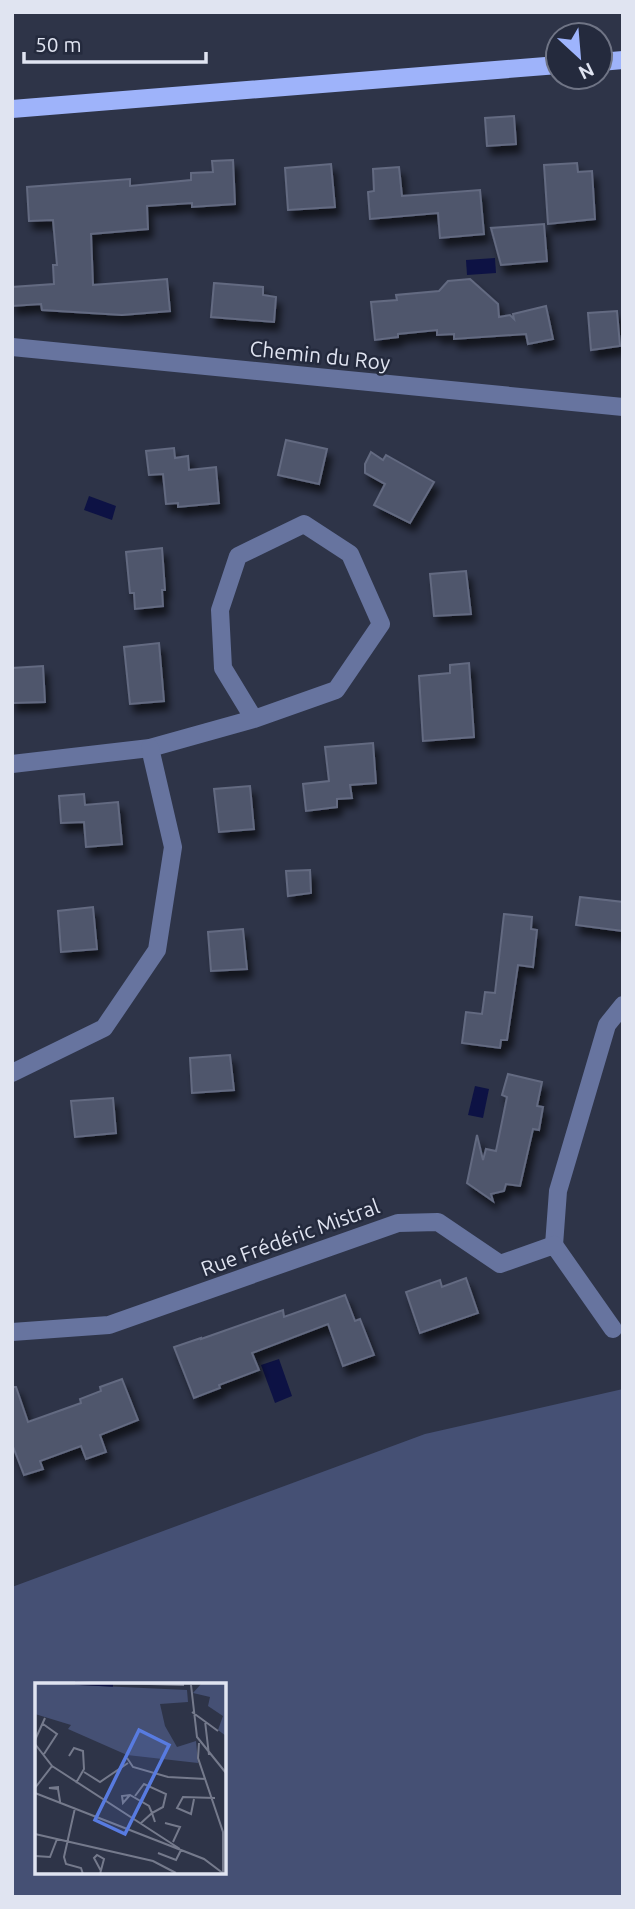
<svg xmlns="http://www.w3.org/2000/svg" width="635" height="1909" viewBox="0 0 635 1909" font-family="Ubuntu,sans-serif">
<defs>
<filter id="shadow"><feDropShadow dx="4.5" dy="8" stdDeviation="3.5" flood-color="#0009"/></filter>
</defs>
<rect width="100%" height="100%" fill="#2e3448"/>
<path fill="#455074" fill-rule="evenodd" d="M623,1389V1897H12V1587L425,1434ZM37,1685H224V1872H37Z"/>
<g fill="#0d1244">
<path d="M495,258L496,273L467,275L466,260Z"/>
<path d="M89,496L116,506L112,520L84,510Z"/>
<path d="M475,1086L489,1089L483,1118L468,1115Z"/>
<path d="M279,1359L292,1396L275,1403L261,1365Z"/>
</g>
<g fill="#4f566c" stroke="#636a81" stroke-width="2" filter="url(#shadow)">
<path d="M514,116L516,144L487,146L485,118Z"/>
<path d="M233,160L235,204L192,207V203L147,206L148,229L91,234L93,285L167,279L170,311L122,315L42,310L41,304L12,306V287L54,284L53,265H57L53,220L29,221L27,187L130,179V186L191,180V173L213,172L212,161Z"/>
<path d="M577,163L578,172L592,171L595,219L548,224L544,165Z"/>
<path d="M331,164L335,207L288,210L285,168Z"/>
<path d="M399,167L402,196L480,190L484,234L440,238L438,213L370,219L368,192L374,191L373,169Z"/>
<path d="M544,224L547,261L501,265L491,228Z"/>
<path d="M470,279L498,304L499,317L510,315L514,319L513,314L546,306L553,339L528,344L526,334L454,339V334L437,335V330L398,334V337L375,340L371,302L397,300L396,295L439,291L448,281Z"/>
<path d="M214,283L263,287V295L276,297L274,322L211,317Z"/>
<path d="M617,311L620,346L591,350L588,313Z"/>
<path d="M286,440L327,449L319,484L278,475Z"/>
<path d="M174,448L175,458L188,456L189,470L216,467L219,503L178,507V503L166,504L163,474L149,475L146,451Z"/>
<path d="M371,452L383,460L386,455L434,482L410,523L374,505L385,484L365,473V464Z"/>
<path d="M162,548L165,590H162L163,606L135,609L134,593H130L126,552Z"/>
<path d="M466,571L471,614L434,616L430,574Z"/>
<path d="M159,643L164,701L130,704L124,647Z"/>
<path d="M469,663L474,737L423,741L419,676L450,673V665Z"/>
<path d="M43,666L45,702L12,703V668Z"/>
<path d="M373,743L376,783L350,785L352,798L337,799V807L306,811L303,784L329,781L325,747Z"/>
<path d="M250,786L254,829L219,832L214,789Z"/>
<path d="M84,794L85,805L118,802L122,844L86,847L84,822L61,823L59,796Z"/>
<path d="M310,870L311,893L288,896L286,871Z"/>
<path d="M580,897L623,902V931L576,925Z"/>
<path d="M93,907L97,949L61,952L58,911Z"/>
<path d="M504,914L532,917L531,929L537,930L533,967L518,965L507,1040H501L500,1048L462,1043L466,1012L482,1014L485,992L495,993Z"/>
<path d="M243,929L247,969L211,971L208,932Z"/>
<path d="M230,1055L234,1090L192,1093L190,1058Z"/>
<path d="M508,1074L542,1082L537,1106L543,1107L539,1130L533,1129L520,1186L506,1184L504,1191L491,1194L493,1201L467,1183L477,1135L483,1160L486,1149L496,1151L507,1097L502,1095Z"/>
<path d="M113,1098L116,1133L75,1137L71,1101Z"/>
<path d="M466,1278L478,1313L420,1333L406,1292L440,1280L442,1287Z"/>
<path d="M345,1295L355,1321L360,1319L374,1355L343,1366L328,1324L252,1353L259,1370L219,1385L220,1388L194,1398L174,1347L201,1338V1339L283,1310L284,1317Z"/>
<path d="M122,1379L138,1420L100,1435L106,1452L86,1459L81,1446L40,1461L43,1469L24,1475L12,1444V1387H16L28,1422L81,1403L80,1399L101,1391L100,1387Z"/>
</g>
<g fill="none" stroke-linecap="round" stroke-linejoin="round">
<g stroke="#67749f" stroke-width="18">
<path d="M12,347L623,407"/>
<path d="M12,764L150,748L254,719L336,690L381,624L350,554L304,524L238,556L220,610L223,668L254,719"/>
<path d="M12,1073L104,1028L157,950L173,847L150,748"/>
<path d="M554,1245L558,1191L607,1025L623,1005"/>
<path d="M12,1332L109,1325L398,1223L438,1222L500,1264L554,1245L613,1329"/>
</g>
<g stroke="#9eb3fa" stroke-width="18">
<path d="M600,62L623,60"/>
<path d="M12,109L558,65"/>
</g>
</g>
<g text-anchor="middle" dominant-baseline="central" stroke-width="5" stroke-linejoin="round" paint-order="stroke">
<g font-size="21" fill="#e0e4f1" stroke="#242a3d">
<text transform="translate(320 355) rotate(6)">Chemin du Roy</text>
<text transform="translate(290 1237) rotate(-20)">Rue Frédéric Mistral</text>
</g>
</g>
<g transform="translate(35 1683)">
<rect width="191" height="191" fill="#2e3448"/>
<path d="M0,0L152,7L153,19L125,21L130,43L142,64L161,58L163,80L92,72L33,46L36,42L0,31ZM191,0V53L183,47L188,33L173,23L175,14L158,10L166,1Z" fill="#455074"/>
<path fill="none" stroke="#0d1244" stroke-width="3.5" d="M40,0L78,2"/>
<path fill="none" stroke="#757a8c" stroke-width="2" d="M79,0L149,2M156,2L162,54L191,90M157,29L183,48M170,38L174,72M8,41L22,51L9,71M0,57L10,35M164,60L163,75L188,149V190M0,61L17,83L0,105M34,73L39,65L48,68L49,86L41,100M92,75L98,84L133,94L171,96M17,83L145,166M49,89L65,99L93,80M23,106L14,105L23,104V106L25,118V120M0,110L169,176L189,191M95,112L88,120L87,113L95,112L114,123L117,130L106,140M100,113L109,101L131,111L128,124L117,130L120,139M159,116L156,131L142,125L148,114L180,115M40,125L29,174L31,181L46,185L48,191M130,140L145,144L138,159M0,151L118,178L141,190M123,170L141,177L146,167M0,173L15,174L22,156M65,191L69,176L62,172L59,175L66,188"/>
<path fill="#587be0" fill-opacity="0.15" stroke="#587be0" stroke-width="3.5" d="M104,47L134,62L90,151L60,137Z"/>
<rect width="191" height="191" fill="none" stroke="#e0e4f1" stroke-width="3.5"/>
</g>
<rect width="635" height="1909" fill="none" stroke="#e0e4f1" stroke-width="28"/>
<g transform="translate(579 56) rotate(154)"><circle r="33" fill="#242a3d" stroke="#6f7485" stroke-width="2"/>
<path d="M0-5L12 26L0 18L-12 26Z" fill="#9eb4fd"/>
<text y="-10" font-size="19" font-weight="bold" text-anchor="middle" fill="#e0e4f1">N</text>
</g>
<path d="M24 52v10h182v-10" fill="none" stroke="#e0e4f1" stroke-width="3.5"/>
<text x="35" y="52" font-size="21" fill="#e0e4f1" stroke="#242a3d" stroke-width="5" paint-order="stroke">50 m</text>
</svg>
